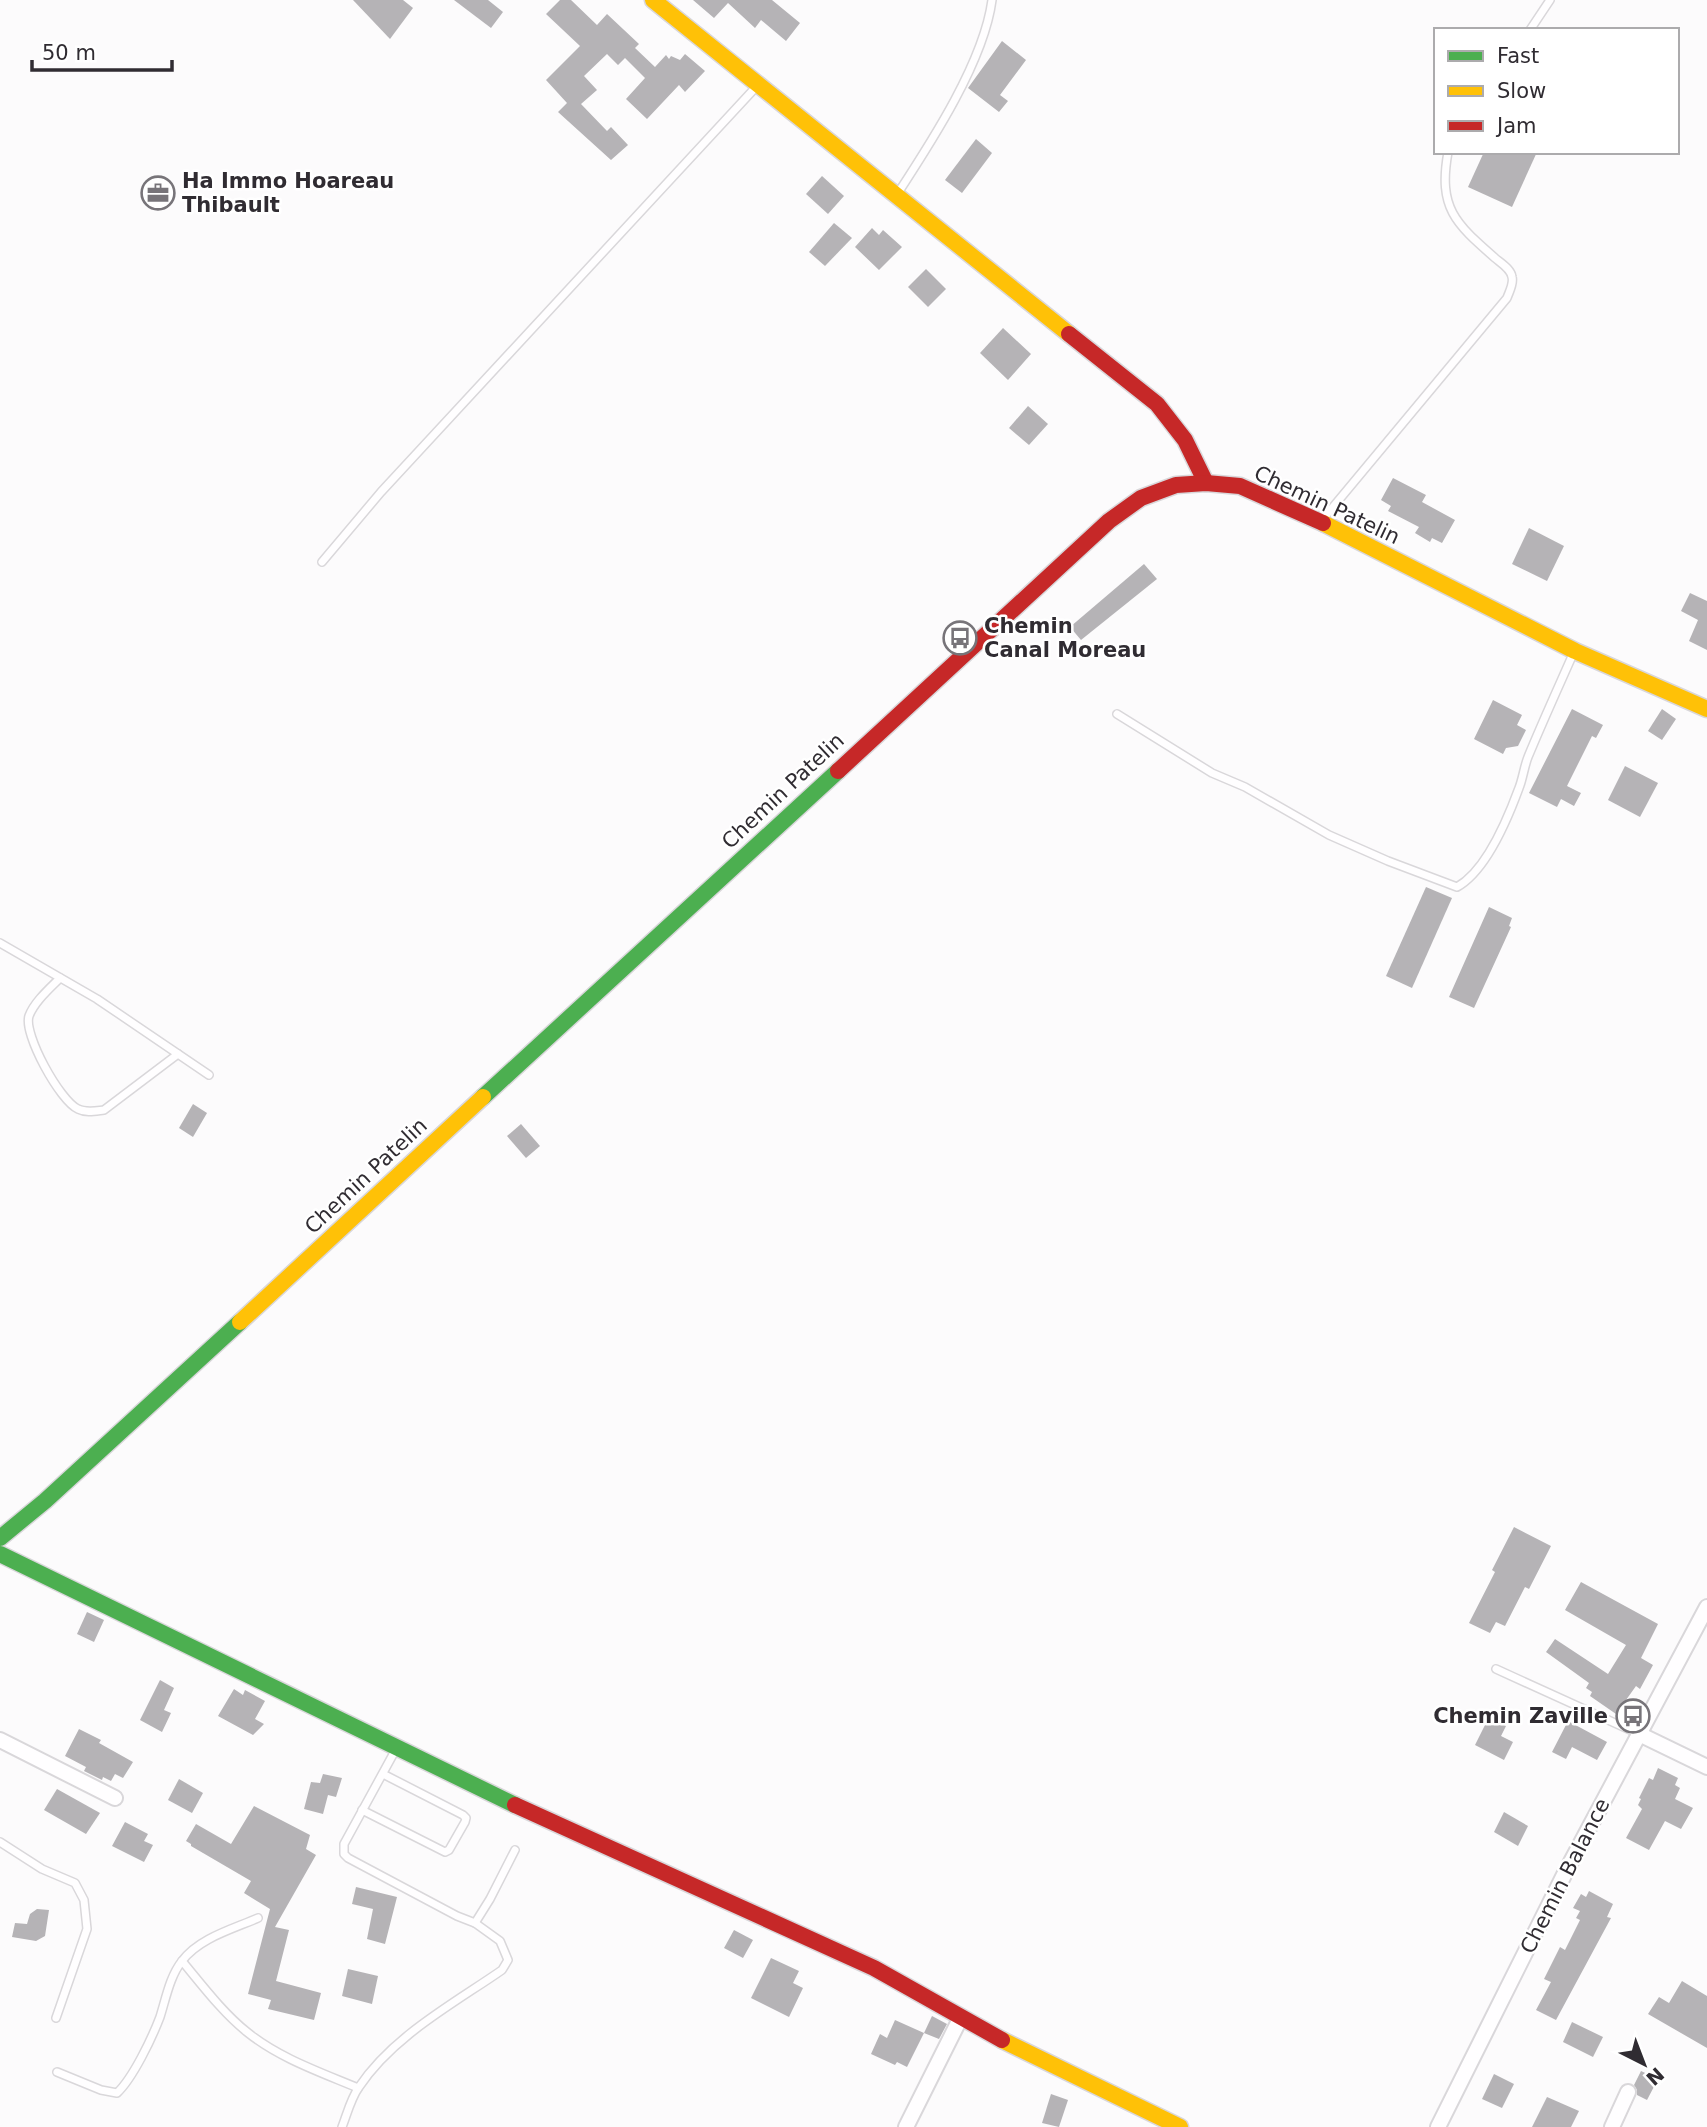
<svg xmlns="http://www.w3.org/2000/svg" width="1707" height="2127" viewBox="0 0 1707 2127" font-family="'DejaVu Sans',sans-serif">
<rect width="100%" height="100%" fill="#fcfbfc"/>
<g fill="#b5b3b6">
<path d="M353,0H403L413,8L390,39Z"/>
<path d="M454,0H488L503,12L491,28Z"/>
<path d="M560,0H571L597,25L607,14L639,44L635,48L655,67L666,55L669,59L671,56L680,60L685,54L705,71L685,92L679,85L647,119L626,99L645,78L625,58L618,65L607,54L584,76L597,90L581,104L607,131L611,127L628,145L611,160L558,112L567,103L546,80L580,46L546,14Z"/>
<path d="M693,0H772L800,23L786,41L761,20L755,28L728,3L714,18Z"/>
<path d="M1002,41L1026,60L1000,95L1008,101L999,112L968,88Z"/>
<path d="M976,139L992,153L962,193L945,180Z"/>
<path d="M1484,152H1537L1512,207L1468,187Z"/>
<path d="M822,176L844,196L828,214L806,194Z"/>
<path d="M834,223L852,238L825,266L809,252Z"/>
<path d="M872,228L879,235L883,230L902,247L879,270L855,247Z"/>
<path d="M926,269L946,289L928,307L908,287Z"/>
<path d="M1003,328L1031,354L1008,380L980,353Z"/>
<path d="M1028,406L1048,424L1029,445L1009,428Z"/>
<path d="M1393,478L1426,495L1422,502L1455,520L1442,543L1432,538L1430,542L1415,533L1419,527L1388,511L1391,506L1381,500Z"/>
<path d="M1529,528L1564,546L1547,581L1512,564Z"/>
<path d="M1144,564L1157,579L1081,640L1070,627Z"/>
<path d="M1690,593L1707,601V650L1689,641L1698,620L1681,611Z"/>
<path d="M1493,700L1522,715L1517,725L1526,730L1518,746L1506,748L1503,754L1474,739Z"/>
<path d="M1572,709L1603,725L1596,738L1592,736L1567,786L1581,793L1574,806L1561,799L1557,807L1529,793Z"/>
<path d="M1662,709L1676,719L1662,740L1648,731Z"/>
<path d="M1625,766L1658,783L1640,817L1608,800Z"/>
<path d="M1426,887L1452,898L1412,988L1386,976Z"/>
<path d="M1489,907L1512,918L1509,926L1511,927L1474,1008L1449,997Z"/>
<path d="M193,1104L207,1113L193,1137L179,1128Z"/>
<path d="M521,1124L540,1146L526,1158L507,1136Z"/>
<path d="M1514,1527L1551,1546L1529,1589L1525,1587L1505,1626L1496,1622L1490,1633L1469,1623L1495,1572L1492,1570Z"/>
<path d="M1581,1582L1658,1624L1641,1658L1653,1665L1640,1689L1636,1686L1616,1714L1590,1696L1592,1692L1586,1688L1589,1683L1546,1652L1555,1639L1608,1674L1626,1645L1565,1610Z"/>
<path d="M87,1612L104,1620L94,1642L77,1634Z"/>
<path d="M160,1680L174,1688L164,1710L171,1713L162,1732L140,1720Z"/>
<path d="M234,1689L243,1695L245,1690L265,1701L255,1719L264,1724L253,1735L218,1716Z"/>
<path d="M1489,1717L1506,1726L1501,1736L1513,1742L1504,1760L1475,1745Z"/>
<path d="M1568,1721L1607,1742L1597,1760L1572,1747L1566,1759L1552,1752Z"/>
<path d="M79,1729L101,1740L99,1743L133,1762L123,1778L115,1774L111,1781L103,1777L102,1780L84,1771L86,1767L65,1756Z"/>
<path d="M1658,1768L1678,1778L1675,1785L1680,1788L1675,1799L1693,1808L1681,1829L1665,1821L1649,1850L1626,1838L1642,1809L1638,1805L1641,1799L1639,1798L1649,1778L1653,1780Z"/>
<path d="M323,1774L342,1778L336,1797L328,1795L323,1814L304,1809L311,1782L320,1783Z"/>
<path d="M179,1779L203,1793L192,1813L168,1800Z"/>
<path d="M57,1789L100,1813L86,1834L44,1810Z"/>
<path d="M254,1806L310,1835L306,1849L316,1855L275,1927L289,1930L276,1981L321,1993L314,2020L268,2009L271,2000L248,1994L270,1909L244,1893L251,1881L191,1846V1844L186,1841L196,1824L231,1844Z"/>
<path d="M1504,1812L1528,1826L1518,1846L1494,1832Z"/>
<path d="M125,1822L148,1834L144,1841L153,1845L144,1862L112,1846Z"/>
<path d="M356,1887L397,1897L385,1944L367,1939L373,1909L352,1904Z"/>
<path d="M1589,1891L1613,1904L1607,1917L1611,1918L1556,2020L1536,2010L1551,1982L1544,1979L1560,1947L1565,1950L1580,1920L1576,1918L1580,1911L1573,1908L1581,1894L1586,1897Z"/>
<path d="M37,1909L49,1910L45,1936L36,1941L12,1937L15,1923L27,1924L30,1914Z"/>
<path d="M734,1930L753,1940L743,1958L724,1948Z"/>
<path d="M771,1958L799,1971L793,1983L803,1988L789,2017L751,1998Z"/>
<path d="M348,1969L378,1976L372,2004L342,1996Z"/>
<path d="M1682,1981L1707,1996V2048L1648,2014L1659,1997L1669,2003Z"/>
<path d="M932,2016L947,2024L939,2039L924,2033Z"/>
<path d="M895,2020L924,2033L907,2067L897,2062L895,2065L871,2054L880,2034L887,2038Z"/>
<path d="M1572,2022L1603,2037L1593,2057L1563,2042Z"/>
<path d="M1641,2071L1658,2079L1647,2100L1637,2095V2090L1634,2085Z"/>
<path d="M1494,2074L1514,2084L1502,2108L1482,2099Z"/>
<path d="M1051,2094L1068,2100L1059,2127L1042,2123Z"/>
<path d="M1547,2097L1579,2111L1571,2127H1532Z"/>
</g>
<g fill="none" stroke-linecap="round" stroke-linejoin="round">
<defs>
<g id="lane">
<path d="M1530,30L1550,0"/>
<path d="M898,193C932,141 984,61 992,0"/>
<path d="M1323,519L1507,298C1509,292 1514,284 1512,277C1511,269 1501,263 1495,258C1455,223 1438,208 1448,152"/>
<path d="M322,562L381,492L756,87"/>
<path d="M1117,714L1212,773L1245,787L1329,835L1388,861L1457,887C1486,871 1508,818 1519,788C1523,778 1524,767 1528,757C1542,723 1558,688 1573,654"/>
<path d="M0,943L97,999L209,1075"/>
<path d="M60,978C50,988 34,1002 29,1016C23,1034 60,1101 78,1109C86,1113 95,1111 104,1110L178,1054"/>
<path d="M1496,1669L1639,1734"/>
<path d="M396,1749L344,1844V1854L348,1858L457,1916L475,1923L490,1899L515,1850"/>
<path d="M362,1810L445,1852L449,1850L465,1822L466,1818L463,1815L383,1774"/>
<path d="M0,1842L42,1869L75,1883L84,1900L87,1929L56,2018"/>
<path d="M182,1961C202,1985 223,2013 247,2032C279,2058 320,2072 358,2088"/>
<path d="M57,2072L101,2090L117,2093C133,2078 152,2038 160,2017C166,1998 170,1976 182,1961C199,1938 233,1929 258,1918"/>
<path d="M342,2127C347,2114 351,2098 359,2087C393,2036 453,2004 502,1970L508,1960L500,1941L475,1923"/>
</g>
<g id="street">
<path d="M1639,1734L1707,1767"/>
<path d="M0,1740L115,1798"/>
<path d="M906,2127L961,2017"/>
<path d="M1438,2127L1564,1875L1707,1607"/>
<path d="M1612,2127L1628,2092"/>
</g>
<g id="fast">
<path d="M483,1097L838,771"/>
<path d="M0,1538L45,1501L240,1322"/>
<path d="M0,1554L515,1805"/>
</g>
<g id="slow">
<path d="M653,0L1069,334"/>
<path d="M1323,523L1575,651L1707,709"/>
<path d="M240,1322L483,1097"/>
<path d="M1002,2040L1180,2127"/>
</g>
<g id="jam">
<path d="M1069,334L1157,404L1185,440L1206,483"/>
<path d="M838,771L1109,521L1141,498L1176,485L1206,483L1240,486L1323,523"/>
<path d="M515,1805L874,1968L1002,2040"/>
</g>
</defs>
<use href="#lane" stroke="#d9d7da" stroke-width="10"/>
<use href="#street" stroke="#d9d7da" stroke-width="18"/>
<use href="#fast" stroke="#d9d7da" stroke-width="19"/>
<use href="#slow" stroke="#d9d7da" stroke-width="19"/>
<use href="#jam" stroke="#d9d7da" stroke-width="19"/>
<use href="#lane" stroke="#fffeff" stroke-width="7"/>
<use href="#street" stroke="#fffeff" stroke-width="14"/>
<use href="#fast" stroke="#4caf50" stroke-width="16"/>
<use href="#slow" stroke="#ffc107" stroke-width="16"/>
<use href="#jam" stroke="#c62828" stroke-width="16"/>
</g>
<defs>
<symbol id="office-ring" viewBox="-11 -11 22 22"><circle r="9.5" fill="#fff" stroke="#777479" stroke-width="1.5"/><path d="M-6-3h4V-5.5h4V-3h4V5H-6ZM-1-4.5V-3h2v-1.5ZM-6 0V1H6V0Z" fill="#777479"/></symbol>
<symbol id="bus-ring" viewBox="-11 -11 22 22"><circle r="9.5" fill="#fff" stroke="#777479" stroke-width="1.5"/><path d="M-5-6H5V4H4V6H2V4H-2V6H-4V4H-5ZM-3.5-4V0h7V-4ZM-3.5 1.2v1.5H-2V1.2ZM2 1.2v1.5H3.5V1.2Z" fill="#777479"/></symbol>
</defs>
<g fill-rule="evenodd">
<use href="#office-ring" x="139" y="174" width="38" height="38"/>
<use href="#bus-ring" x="941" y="619" width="38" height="38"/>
<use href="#bus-ring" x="1614" y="1697" width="38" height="38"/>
</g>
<g text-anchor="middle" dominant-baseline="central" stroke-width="5" stroke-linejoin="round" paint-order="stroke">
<g font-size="21" font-weight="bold" fill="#302c32" stroke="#fff" text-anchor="start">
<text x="182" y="181">Ha Immo Hoareau<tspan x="182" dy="24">Thibault</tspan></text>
<text x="984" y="626">Chemin<tspan x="984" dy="24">Canal Moreau</tspan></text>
<text x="1608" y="1716" text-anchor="end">Chemin Zaville</text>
</g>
<g font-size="21" fill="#302c32" stroke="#fff">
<text transform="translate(1327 505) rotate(25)">Chemin Patelin</text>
<text transform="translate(783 791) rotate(-43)">Chemin Patelin</text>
<text transform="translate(366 1176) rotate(-43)">Chemin Patelin</text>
<text transform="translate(1565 1876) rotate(-63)">Chemin Balance</text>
</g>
</g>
<rect x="1434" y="28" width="245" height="126" fill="#ffffff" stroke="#acabad" stroke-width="2"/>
<rect x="1448" y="51" width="35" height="10" fill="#4caf50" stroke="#acabad" stroke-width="2"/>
<text x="1497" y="63" font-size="21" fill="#302c32">Fast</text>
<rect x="1448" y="86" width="35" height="10" fill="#ffc107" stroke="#acabad" stroke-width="2"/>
<text x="1497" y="98" font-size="21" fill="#302c32">Slow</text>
<rect x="1448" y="121" width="35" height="10" fill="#c62828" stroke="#acabad" stroke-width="2"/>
<text x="1497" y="133" font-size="21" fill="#302c32">Jam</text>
<g transform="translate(1644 2064) rotate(138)" stroke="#ffffff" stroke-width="5" paint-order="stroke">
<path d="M0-5L12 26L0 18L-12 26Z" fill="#302c32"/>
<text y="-10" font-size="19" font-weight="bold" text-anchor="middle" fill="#302c32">N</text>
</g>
<path d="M32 60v10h140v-10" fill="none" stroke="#302c32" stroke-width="3.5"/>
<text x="42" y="60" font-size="21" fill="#302c32" stroke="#ffffff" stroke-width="5" paint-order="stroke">50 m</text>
</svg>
